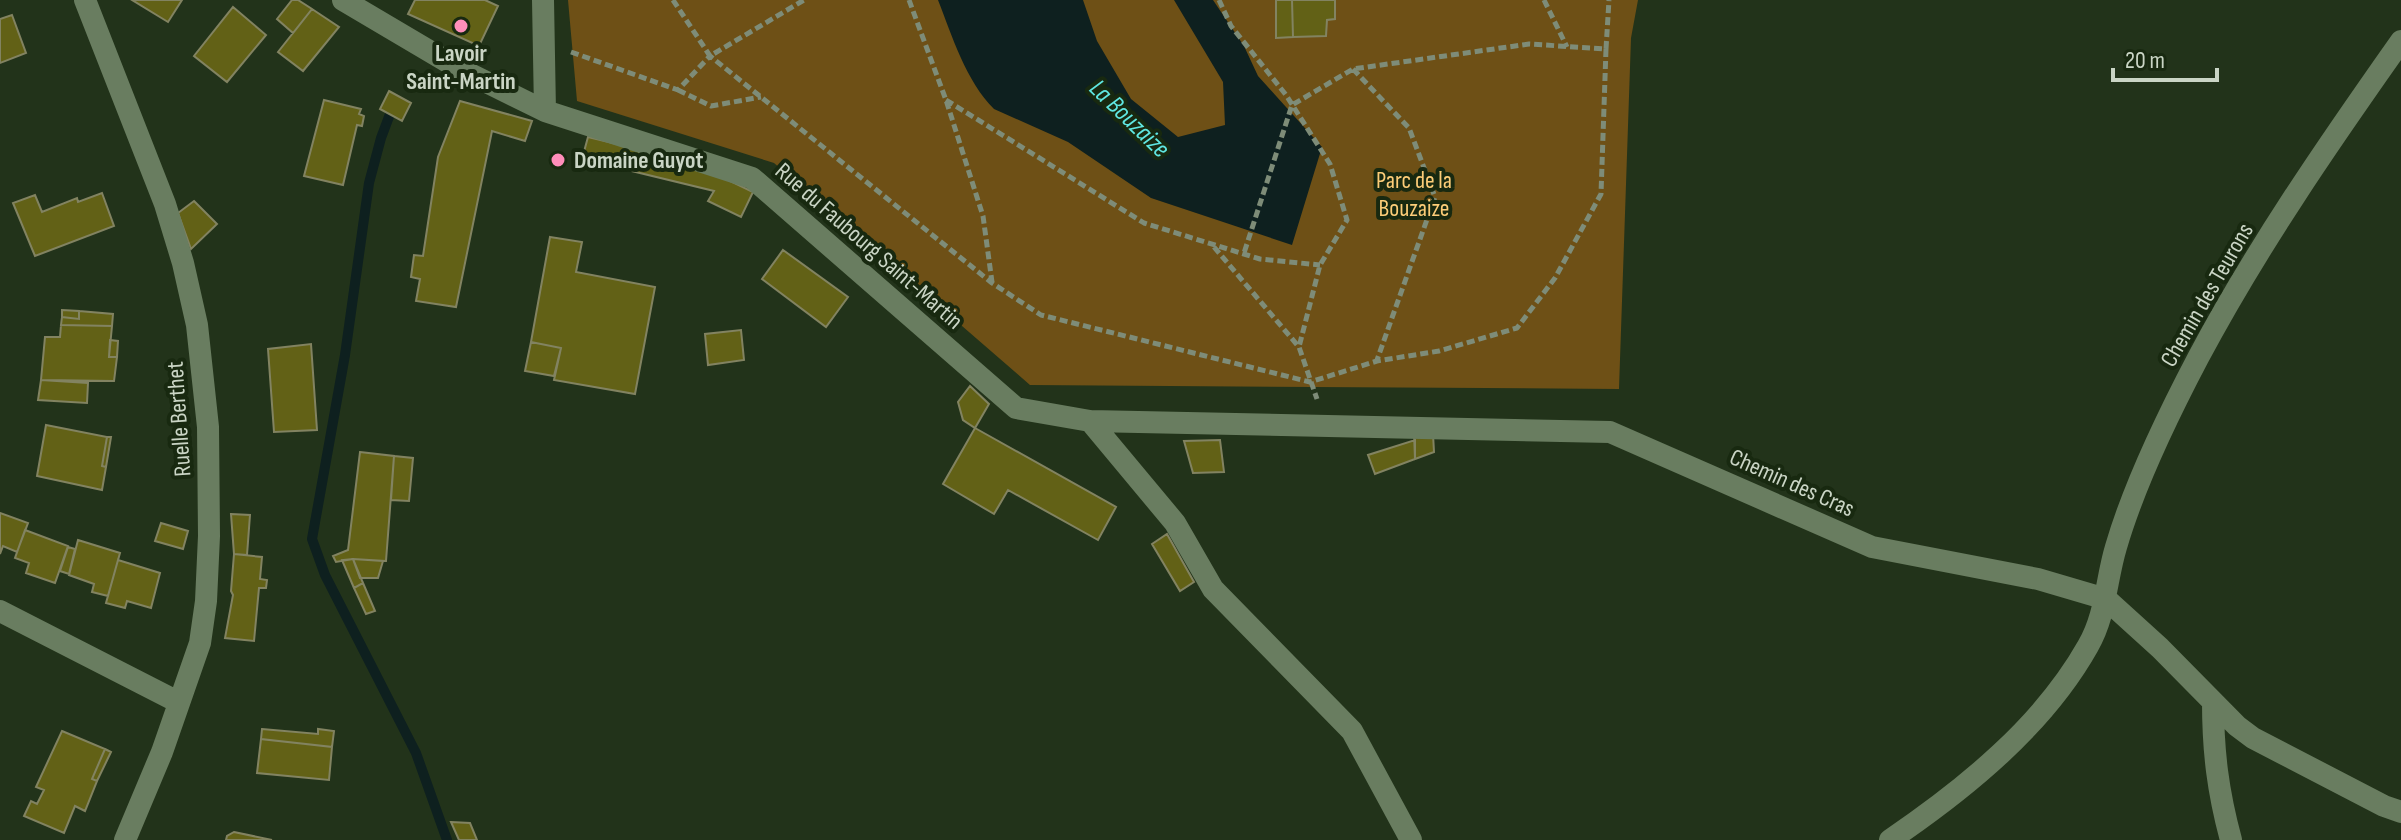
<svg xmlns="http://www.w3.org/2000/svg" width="2401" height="840" font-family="'Sofia Sans Condensed',sans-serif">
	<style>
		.green { fill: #6e5016 }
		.water { fill: #0e201f }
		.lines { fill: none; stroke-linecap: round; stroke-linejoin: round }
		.stream { stroke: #0e201f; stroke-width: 10 }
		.building { fill: #626116; stroke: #828361; stroke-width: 2 }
		.path { stroke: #7e8c78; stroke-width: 5; stroke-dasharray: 8 4; stroke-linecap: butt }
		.minor { stroke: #697d60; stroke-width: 22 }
		.poi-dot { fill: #ff8eba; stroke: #182910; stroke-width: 3 }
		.labels { text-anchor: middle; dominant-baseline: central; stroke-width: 8; stroke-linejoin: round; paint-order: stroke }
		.poi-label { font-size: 24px; font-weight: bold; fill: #cad5c5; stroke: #182910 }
		.park-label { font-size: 24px; fill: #fdcd78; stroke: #182910 }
		.street-label { font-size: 24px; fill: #cad5c5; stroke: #182910 }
		.water-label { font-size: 26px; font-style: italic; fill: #5fe6e1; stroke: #182910 }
	</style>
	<rect width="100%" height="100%" fill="#22331a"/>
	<path class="green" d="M568 0H1638L1631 38 1619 389 1030 385 774 163 577 101Z"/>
	<path class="water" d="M938 0H1083L1097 41 1131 99 1178 137 1225 125 1223 82 1174 0H1213L1244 46 1258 76 1322 147 1292 245 1151 198 1068 142 994 109C966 81 952 36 938 0Z"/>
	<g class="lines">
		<path class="stream" d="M390 114 381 138 369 183 345 355 312 539 325 575 416 753 447 840"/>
	</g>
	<path class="building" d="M132 0H182L168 22Z
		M292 0H298L312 9 293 33 277 19Z
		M415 0H485L498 6 479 46 408 14Z
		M1276 0H1292L1293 37 1276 38Z
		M1292 0H1335V19L1327 20 1326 36 1293 37Z
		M233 7 266 35 227 82 194 56Z
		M312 9 339 27 303 71 278 52Z
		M12 15 26 53 0 63V19Z
		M389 91 411 103 402 121 380 109Z
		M324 100 361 109 359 114 364 116 362 126 357 125 343 185 304 176Z
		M460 101 532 121 525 141 492 131 456 307 416 301 420 279 411 277 414 255 423 256 438 157Z
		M588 137 691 162 753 192 741 217 708 201 714 191 582 159Z
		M102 193 114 226 35 256 13 203 35 195 42 212 77 198 78 202Z
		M194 201 217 224 191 249 178 213Z
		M550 237 582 242 576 272 655 287 635 394 554 380 561 348 531 342Z
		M783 250 848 297 826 327 762 279Z
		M62 310 79 311V319L62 317Z
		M79 311 113 314 112 326 61 325 62 317 79 319Z
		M61 325 112 326 109 357H117L114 381 41 380 45 337H60Z
		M741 330 744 360 708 365 705 334Z
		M110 340 118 341 117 357H109Z
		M531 342 561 348 554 376 525 371Z
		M311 344 317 430 274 432 268 349Z
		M41 380 88 383 87 403 38 400Z
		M970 386 989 404 975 428 963 420 958 402Z
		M46 425 107 437 102 466 106 467 102 490 37 476Z
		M975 428 1116 507 1098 540 1008 490 994 514 943 484Z
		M1414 433 1433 434 1434 452 1415 459Z
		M107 437H111L106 467 102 466Z
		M1220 440 1224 472 1193 473 1184 441Z
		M1415 440V459L1375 474 1368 455Z
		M360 452 394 456 386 561 353 559 336 562 333 556 348 550Z
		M394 456 413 458 409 501 391 500Z
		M0 513 28 523 17 552 3 546 0 554Z
		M231 514 250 515 247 555 234 554Z
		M161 523 188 531 183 549 155 541Z
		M25 530 68 546 55 583 26 573 29 563 15 558Z
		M1167 534 1194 582 1180 591 1152 544Z
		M78 540 120 553 108 596 92 592 94 584 69 575Z
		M68 547 75 549 69 574 60 571Z
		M234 554 262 557 260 579 267 580 266 588H259L254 641 225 638 233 595 231 591Z
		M353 559 383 561 378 578H360Z
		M353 559 363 583 354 588 342 560Z
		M118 560 160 573 151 608 127 601 125 608 106 603Z
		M363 583 375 611 366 614 354 588Z
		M262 729 318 734V729L334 731 332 747 261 739Z
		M62 731 105 749 92 779 97 781 85 811 75 806 64 833 24 816 31 801 37 804 44 790 36 787Z
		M261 739 332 747 329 780 257 773Z
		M105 749 111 752 97 781 92 779Z
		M451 822 470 823 477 840H459Z
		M234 832 272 840H226L227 836Z"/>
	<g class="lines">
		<path class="path" d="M673 0 710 56 804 0
			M909 0 946 100 983 216 992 282
			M1219 0 1231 26 1286 95 1330 164 1347 220 1320 265 1299 347
			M1544 0 1567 47
			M1606 49 1609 0
			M571 52 678 90 710 56 992 283 1041 315 1310 382 1377 361 1439 351 1517 328 1555 278 1601 194 1606 49 1529 44 1353 69 1292 105 1244 253
			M1353 69 1409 128 1435 197 1377 360
			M678 90 711 106 761 97
			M946 100 1144 223 1260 259 1320 265
			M1214 247 1299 347 1317 399"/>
		<path class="minor" d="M85 0 165 204 183 263 197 325 208 427 209 536 206 601 200 643 162 752 125 840
			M343 0 458 68 545 111 752 178 1016 408 1090 421 1610 432 1872 547 2038 579 2106 599 2160 648 2237 726 2253 738 2384 806 2401 812
			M543 0 545 111
			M1090 421 1175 523 1213 589 1352 731 1411 840
			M0 611 178 702
			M2213 702C2213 752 2218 792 2231 840
			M1890 840C1965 789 2043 726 2088 646 2106 615 2106 580 2116 547 2134 485 2168 415 2198 358 2257 247 2329 143 2401 41"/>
	</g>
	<g class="poi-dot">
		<circle cx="461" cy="26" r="8"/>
		<circle cx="558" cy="160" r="8"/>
	</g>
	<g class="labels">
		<g class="poi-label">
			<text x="461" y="53">Lavoir<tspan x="461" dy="28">Saint-Martin</tspan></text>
			<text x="574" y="160" text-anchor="start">Domaine Guyot</text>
		</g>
		<g class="park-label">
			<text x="1414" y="180">Parc de la<tspan x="1414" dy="28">Bouzaize</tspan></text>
		</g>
		<g class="street-label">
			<text transform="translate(869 246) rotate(41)">Rue du Faubourg Saint-Martin</text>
			<text transform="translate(2207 295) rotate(-60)">Chemin des Teurons</text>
			<text transform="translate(179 419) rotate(-94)">Ruelle Berthet</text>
			<text transform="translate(1792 483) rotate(24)">Chemin des Cras</text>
		</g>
		<g class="water-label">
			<text transform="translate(1129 119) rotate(44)">La Bouzaize</text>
		</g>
	</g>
	<path d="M2113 68v12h104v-12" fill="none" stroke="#cad5c5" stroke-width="4"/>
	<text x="2125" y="68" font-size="24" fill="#cad5c5" stroke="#182910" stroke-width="6" paint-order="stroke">20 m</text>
</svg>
